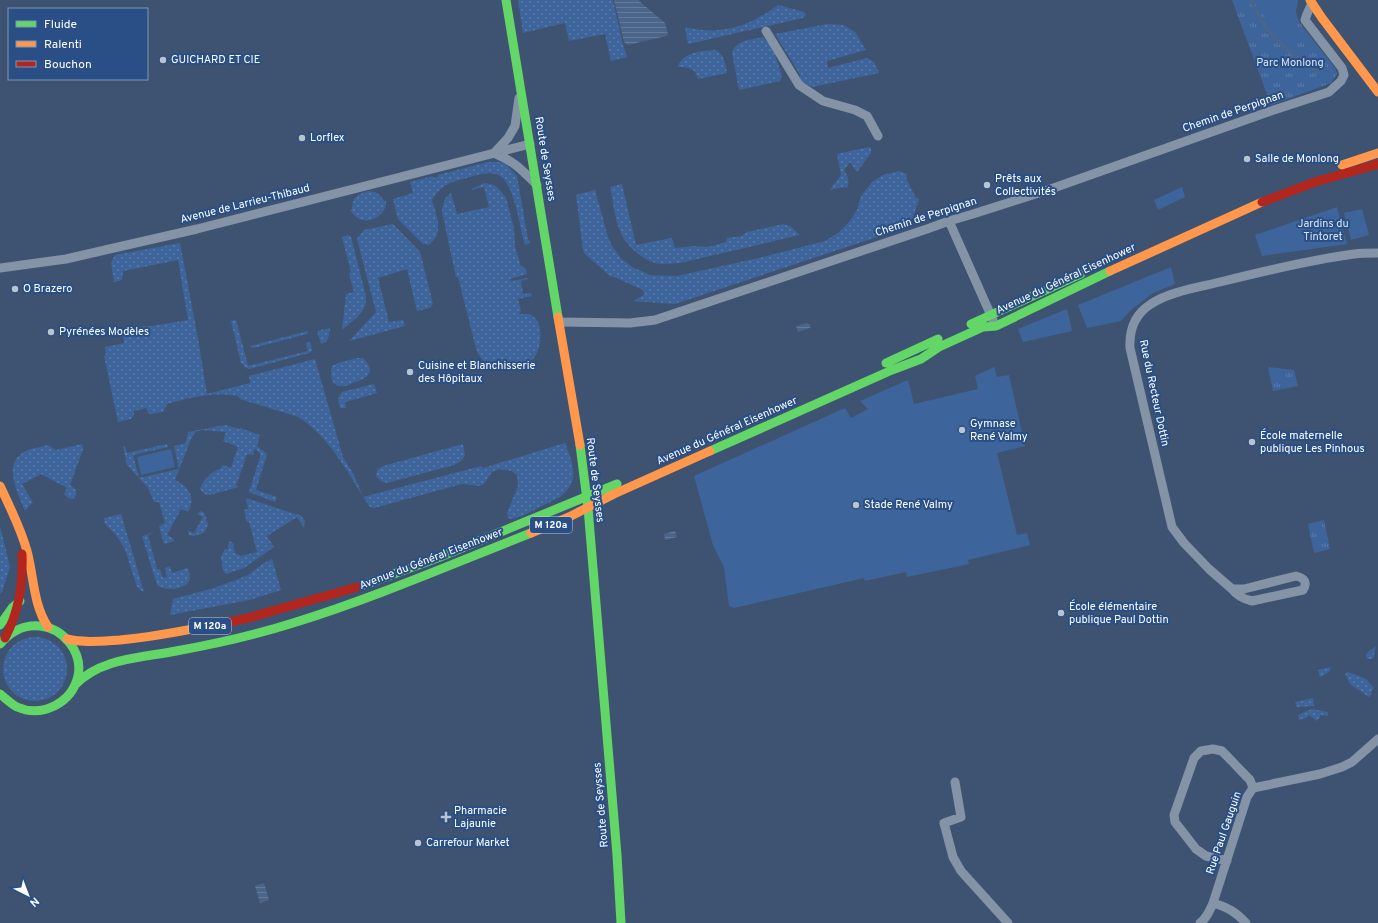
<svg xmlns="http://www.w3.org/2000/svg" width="1378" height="923" font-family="Overpass,sans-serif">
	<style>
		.grass { fill: url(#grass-dots) }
		.park { fill: url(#park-tufts) }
		.garden { fill: #3e659b }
		.water { fill: url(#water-rules) }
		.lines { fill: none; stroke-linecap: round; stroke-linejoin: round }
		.stream { stroke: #4a648a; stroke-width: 3 }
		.street { stroke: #8593a7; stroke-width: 9 }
		.fast { stroke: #63d668; stroke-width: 9 }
		.slow { stroke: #ff974d; stroke-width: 9 }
		.jam { stroke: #b3261e; stroke-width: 9 }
		.poi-dot { fill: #bbc3cd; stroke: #294f86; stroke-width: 1.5 }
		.labels { text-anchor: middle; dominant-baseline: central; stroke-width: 4; stroke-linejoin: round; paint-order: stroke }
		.shield { fill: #294f86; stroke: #bfcadb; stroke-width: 1 }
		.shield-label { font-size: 10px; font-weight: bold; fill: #fff }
		.poi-label { font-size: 11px; fill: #fff; stroke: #294f86; text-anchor: start }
		.park-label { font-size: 11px; fill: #d8e5f6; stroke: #294f86 }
		.street-label { font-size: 11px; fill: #fff; stroke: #294f86 }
	</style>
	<defs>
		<pattern id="grass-dots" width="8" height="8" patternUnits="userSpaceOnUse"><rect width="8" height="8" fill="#3e659b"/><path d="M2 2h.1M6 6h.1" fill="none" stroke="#5b7caa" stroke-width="1.8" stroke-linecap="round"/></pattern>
		<pattern id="park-tufts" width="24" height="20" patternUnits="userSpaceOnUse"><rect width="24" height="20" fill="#3e659b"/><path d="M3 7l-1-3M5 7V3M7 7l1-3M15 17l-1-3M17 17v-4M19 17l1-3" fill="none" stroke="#5b7caa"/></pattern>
		<pattern id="water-rules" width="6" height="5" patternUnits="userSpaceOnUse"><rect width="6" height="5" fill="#4a648a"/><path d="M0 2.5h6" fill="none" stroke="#657b9c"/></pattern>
	</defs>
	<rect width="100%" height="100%" fill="#3e5371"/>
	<path class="grass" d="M518 0H613L622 41 627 57 611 61 605 34 569 41 565 23 523 33Z
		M778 5 804 12 806 15 803 18 688 44 685 27C721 36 749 27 778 5Z
		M827 24 844 25 855 32 866 50 827 61 828 68 867 58 874 62 879 73 812 87 801 82 799 73 775 34Z
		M763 37 773 49 782 76 780 81 739 90 732 53C735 40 751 40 763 37Z
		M715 50C725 55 725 63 727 73L698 79C696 68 688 67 678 67 682 52 702 51 715 50Z
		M869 147 871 148V153L857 172 850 162 844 170C848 177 850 181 847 188L843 187 830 190 841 175 837 154Z
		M488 162H500L506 164 517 176 528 239 530 243 525 245C520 229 514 180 498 175 488 171 477 175 467 178 450 182 442 184 432 200 436 215 445 233 429 245L423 244 398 219 393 199 413 193 410 182 433 176V178L438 177V175Z
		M899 171 907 174 906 178 916 198 919 199 910 226 675 304 633 301 644 295 643 290 612 276 611 277 585 254 583 250 576 195 595 190 608 237 613 248 622 259 632 267 650 275 677 276 763 257 825 241 838 233 850 221 857 210 861 196 872 182 883 175Z
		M485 183 494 185 500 190 506 198 514 228 515 247 521 266 525 268 527 274 510 279 511 281 528 278V279L521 281 523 294 531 293 532 296 518 299 521 311 519 312 520 314C525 314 530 313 534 317 544 325 541 351 533 359 527 364 520 366 513 368L512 365C495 371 486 367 477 352L458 277H456L442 212C443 203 444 198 451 193L457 214 489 207 484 187 472 190 471 189Z
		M622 184 636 245 672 238 675 248 695 246 708 247 726 242 727 238 742 236 747 232 783 224 790 226 800 235 680 263C674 263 667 264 661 264 654 263 646 260 641 256 615 238 616 215 610 187Z
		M369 191C377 192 380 194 384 201H386C387 214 372 224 359 219 355 217 353 213 350 210L352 209C353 196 357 195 369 191Z
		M393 224 420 252 433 304 430 308 417 311 407 269 378 278 389 322 403 320 405 326 349 341 376 312 357 239 364 230Z
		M348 235 351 237 366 296C367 313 354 320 342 330L346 294 354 292 349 273 351 272 342 237Z
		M180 243 198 339 207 394 250 383 249 376 315 359 343 457 354 475 363 497 481 466 483 468 565 443C573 465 581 480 560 497L522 516 511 519 508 518 507 513 518 486 517 475 512 471 499 469 492 472 484 484 479 486 462 484 374 508 370 507 367 503C349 474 328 435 298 417L240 399 238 396C209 392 194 397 167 404L163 412 151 414 148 413 146 408 134 411V415L131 419 118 422 104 356 106 355 105 347 124 343 122 328 152 326 188 320 178 260 123 271 122 280 114 282 111 263 115 255Z
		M236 320 248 366 308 351 306 343 309 342 311 344 312 351 309 353 249 369 246 368 241 363 231 321Z
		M330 328C329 336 329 342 321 344L317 331Z
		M308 331 307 334 253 348 250 346Z
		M357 358H363C377 372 367 379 352 383 349 385 344 387 340 386 330 385 330 373 332 366L338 363Z
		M374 384 377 393 345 402 346 408H340L338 398 342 392Z
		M225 425 239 429 240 428 260 435 257 446 267 454 256 490 277 497 275 502 249 492 260 457V454L255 448 253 455 247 454 236 486 239 487 210 495 204 494 200 489C203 479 212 472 221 468L223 465 231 468 238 447 223 441 226 432 202 430 195 432 191 439 175 480C189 487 196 497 188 512L181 509 167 535 173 538 174 541 164 544 159 526 165 523 159 502H154L148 488 127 465 123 446H125L127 453 167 444 168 447 133 455 139 478 179 469 174 446 186 443 188 432Z
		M82 444 83 449 70 485 76 490V495L73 499 68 498 64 494 67 488 41 474 22 484 33 503 30 505 25 511C18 493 1 463 26 451 32 448 41 447 48 445L56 450Z
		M463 444 465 456 461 461 454 465 387 483 381 481 376 476 377 470 383 466Z
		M246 498 295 514 300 515 305 521 304 528 297 517 267 536 274 547 244 568 226 574 223 570 221 557 225 549H228V545L230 541 234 544 233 546 235 553 241 556 257 552 249 522H247L244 510 248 509Z
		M201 511 205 514 208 525 204 533 193 536 189 535 188 530 194 533 203 517 197 514Z
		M121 514 144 592 140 590 137 587 125 549 116 535 105 524 104 518Z
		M0 526 10 567 2 592 0 594Z
		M155 532 148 535 157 569H160L163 578 167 577 165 568 170 566 172 573 188 568C189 572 191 577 189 581 185 590 164 591 157 585L142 536Z
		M272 559 281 590 249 600 170 615 173 599 211 589 239 579 248 575 264 563Z
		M3 669a32 32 0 1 1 64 0a32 32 0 1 1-64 0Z
		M1376 646 1373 659H1368L1366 657 1367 653Z
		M1331 667 1329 672 1320 677 1318 670Z
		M1348 672 1366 679 1374 688 1371 692 1372 694 1369 697 1350 684 1345 674Z
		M1313 698 1314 706 1297 707 1295 702Z
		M1312 709 1328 712V716L1321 715 1317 721 1309 715 1306 718 1299 720 1298 715Z"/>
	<path class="park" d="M1232 0H1298L1296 12 1299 22 1335 68 1337 74 1331 83 1271 105Z
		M1268 367 1294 370 1298 386 1273 391Z
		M1324 520 1330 549 1314 553 1308 524Z"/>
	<path class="garden" d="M1257 0H1298L1295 9 1293 22 1301 32 1289 44 1270 28Z
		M1182 187 1185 197 1158 210 1154 200Z
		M1337 207 1347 244 1262 256 1255 235Z
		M1362 209 1369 235 1351 240 1344 213Z
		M1171 267 1175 284 1153 293 1131 310 1121 321 1087 328 1078 305Z
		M1067 309 1072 331 1023 342 1018 329Z
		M994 367 997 377 1009 375 1025 446 997 453 1017 535 1027 533 1030 545 968 560 969 564 907 577 906 572 865 581 864 578 734 608 729 606 724 567 713 545 694 476 845 408 851 418 868 409 860 401 908 380 914 404 978 389 975 376Z
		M171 449 175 467 141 475 137 457Z"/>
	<path class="water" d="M614 0H638L665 23 668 34 666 36 628 45 624 42Z
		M807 323 811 325 810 328 798 332 796 326Z
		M675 531 677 537 665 540 664 534Z
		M264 883 269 900 260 903 255 886Z"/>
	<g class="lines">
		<path class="stream" d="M1251 0C1256 10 1261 21 1268 30 1280 47 1301 59 1317 72"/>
		<path class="street" d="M766 31 799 85 823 101 855 110 867 116 878 136
			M519 98 515 126 508 138 494 153C515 162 521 169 537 185
			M949 221 993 320
			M0 268 66 259 197 229 530 144
			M559 322 630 323 655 320 927 229 949 221 973 214 1045 191 1268 112 1329 92 1341 81 1344 75 1342 68 1305 20 1307 14 1312 3
			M1232 589C1237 596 1243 599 1252 601L1303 590C1308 582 1304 578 1296 576L1244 589H1232L1209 569 1184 543 1172 527 1130 348C1129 329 1135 314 1151 304 1168 292 1200 287 1220 282 1264 271 1309 260 1354 254 1362 253 1370 253 1378 253
			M955 782 961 817 944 823 953 857 961 871 1008 923
			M1227 861 1206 856 1196 849 1175 822 1174 815 1194 758 1201 751 1213 749 1222 751 1250 780 1253 788
			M1213 903C1227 907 1236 912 1246 923
			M1200 923C1207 918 1210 910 1213 903L1247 797 1253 788 1320 774 1342 767 1352 762 1378 739"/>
		<path class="fast" d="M506 0 558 317
			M971 324 1081 274
			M886 363 938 339
			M580 445 588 508 617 855 621 923
			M710 451 892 370 921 359 939 347 983 327 996 326 1110 271
			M361 586 440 557 617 484
			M0 625 12 608 20 601
			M0 644C10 632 24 624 40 626 63 628 83 652 78 676 72 703 42 718 17 707 11 704 5 698 0 694
			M75 685C101 658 141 658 176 651 215 644 255 635 293 623 374 598 452 564 531 533"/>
		<path class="slow" d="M1310 0 1322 18 1378 92
			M1342 165 1378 153
			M1110 271 1262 202
			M558 317 580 445
			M0 486C10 507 21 529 27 551 34 577 33 604 48 627
			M531 533 569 517 614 494 710 451
			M67 639C84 643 102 641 120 640 155 637 189 630 224 623"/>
		<path class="jam" d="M1262 202 1315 182 1378 164
			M224 623 248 618 361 586
			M5 638C19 611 23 585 22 554"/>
	</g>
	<g class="poi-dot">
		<circle cx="163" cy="60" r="4"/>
		<circle cx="302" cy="138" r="4"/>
		<circle cx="1247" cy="159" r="4"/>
		<circle cx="987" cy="185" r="4"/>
		<circle cx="15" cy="289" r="4"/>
		<circle cx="51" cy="332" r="4"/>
		<circle cx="410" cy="372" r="4"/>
		<circle cx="962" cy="430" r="4"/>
		<circle cx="1252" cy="442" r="4"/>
		<circle cx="856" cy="505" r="4"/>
		<circle cx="1061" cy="613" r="4"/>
		<path d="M444 811h4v4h4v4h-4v4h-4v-4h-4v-4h4z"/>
		<circle cx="418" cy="843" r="4"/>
	</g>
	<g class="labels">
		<g class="shield">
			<rect x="530" y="517" width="42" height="16" rx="3"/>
			<rect x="189" y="618" width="42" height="16" rx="3"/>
		</g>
		<g class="shield-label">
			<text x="551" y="525">M 120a</text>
			<text x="210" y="626">M 120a</text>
		</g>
		<g class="poi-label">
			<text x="171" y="60">GUICHARD ET CIE</text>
			<text x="310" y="138">Lorflex</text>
			<text x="1255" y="159">Salle de Monlong</text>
			<text x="995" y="179">Prêts aux<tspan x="995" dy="13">Collectivités</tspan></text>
			<text x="23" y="289">O Brazero</text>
			<text x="59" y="332">Pyrénées Modèles</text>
			<text x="418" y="366">Cuisine et Blanchisserie<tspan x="418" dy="13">des Hôpitaux</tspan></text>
			<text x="970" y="424">Gymnase<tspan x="970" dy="13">René Valmy</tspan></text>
			<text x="1260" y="436">École maternelle<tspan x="1260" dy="13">publique Les Pinhous</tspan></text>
			<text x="864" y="505">Stade René Valmy</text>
			<text x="1069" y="607">École élémentaire<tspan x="1069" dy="13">publique Paul Dottin</tspan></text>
			<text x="454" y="811">Pharmacie<tspan x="454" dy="13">Lajaunie</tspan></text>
			<text x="426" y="843">Carrefour Market</text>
		</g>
		<g class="park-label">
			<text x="1290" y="63">Parc Monlong</text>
			<text x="1323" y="224">Jardins du<tspan x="1323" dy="13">Tintoret</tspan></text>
		</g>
		<g class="street-label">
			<text transform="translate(1233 112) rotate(-19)">Chemin de Perpignan</text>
			<text transform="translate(545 159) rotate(81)">Route de Seysses</text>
			<text transform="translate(245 204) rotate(-14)">Avenue de Larrieu-Thibaud</text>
			<text transform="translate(926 217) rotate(-18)">Chemin de Perpignan</text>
			<text transform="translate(1066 279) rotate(-25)">Avenue du Général Eisenhower</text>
			<text transform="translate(1154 393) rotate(78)">Rue du Recteur Dottin</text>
			<text transform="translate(727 431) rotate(-24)">Avenue du Général Eisenhower</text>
			<text transform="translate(595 480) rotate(83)">Route de Seysses</text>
			<text transform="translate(431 559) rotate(-21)">Avenue du Général Eisenhower</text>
			<text transform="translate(601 805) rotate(-95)">Route de Seysses</text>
			<text transform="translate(1224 833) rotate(-71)">Rue Paul Gauguin</text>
		</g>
	</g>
	<rect x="8" y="8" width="140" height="72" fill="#294f86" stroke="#7f95b6"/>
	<rect x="16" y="21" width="20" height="6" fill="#63d668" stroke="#7f95b6"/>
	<text x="44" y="28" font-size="12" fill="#ffffff">Fluide</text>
	<rect x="16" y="41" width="20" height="6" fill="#ff974d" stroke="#7f95b6"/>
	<text x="44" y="48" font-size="12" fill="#ffffff">Ralenti</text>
	<rect x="16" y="61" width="20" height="6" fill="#b3261e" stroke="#7f95b6"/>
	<text x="44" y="68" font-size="12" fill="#ffffff">Bouchon</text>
	<g transform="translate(28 895) rotate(138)" stroke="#294f86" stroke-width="3" paint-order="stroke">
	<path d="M0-3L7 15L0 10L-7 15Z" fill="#ffffff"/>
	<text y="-6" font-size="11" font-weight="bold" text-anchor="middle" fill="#ffffff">N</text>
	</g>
</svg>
